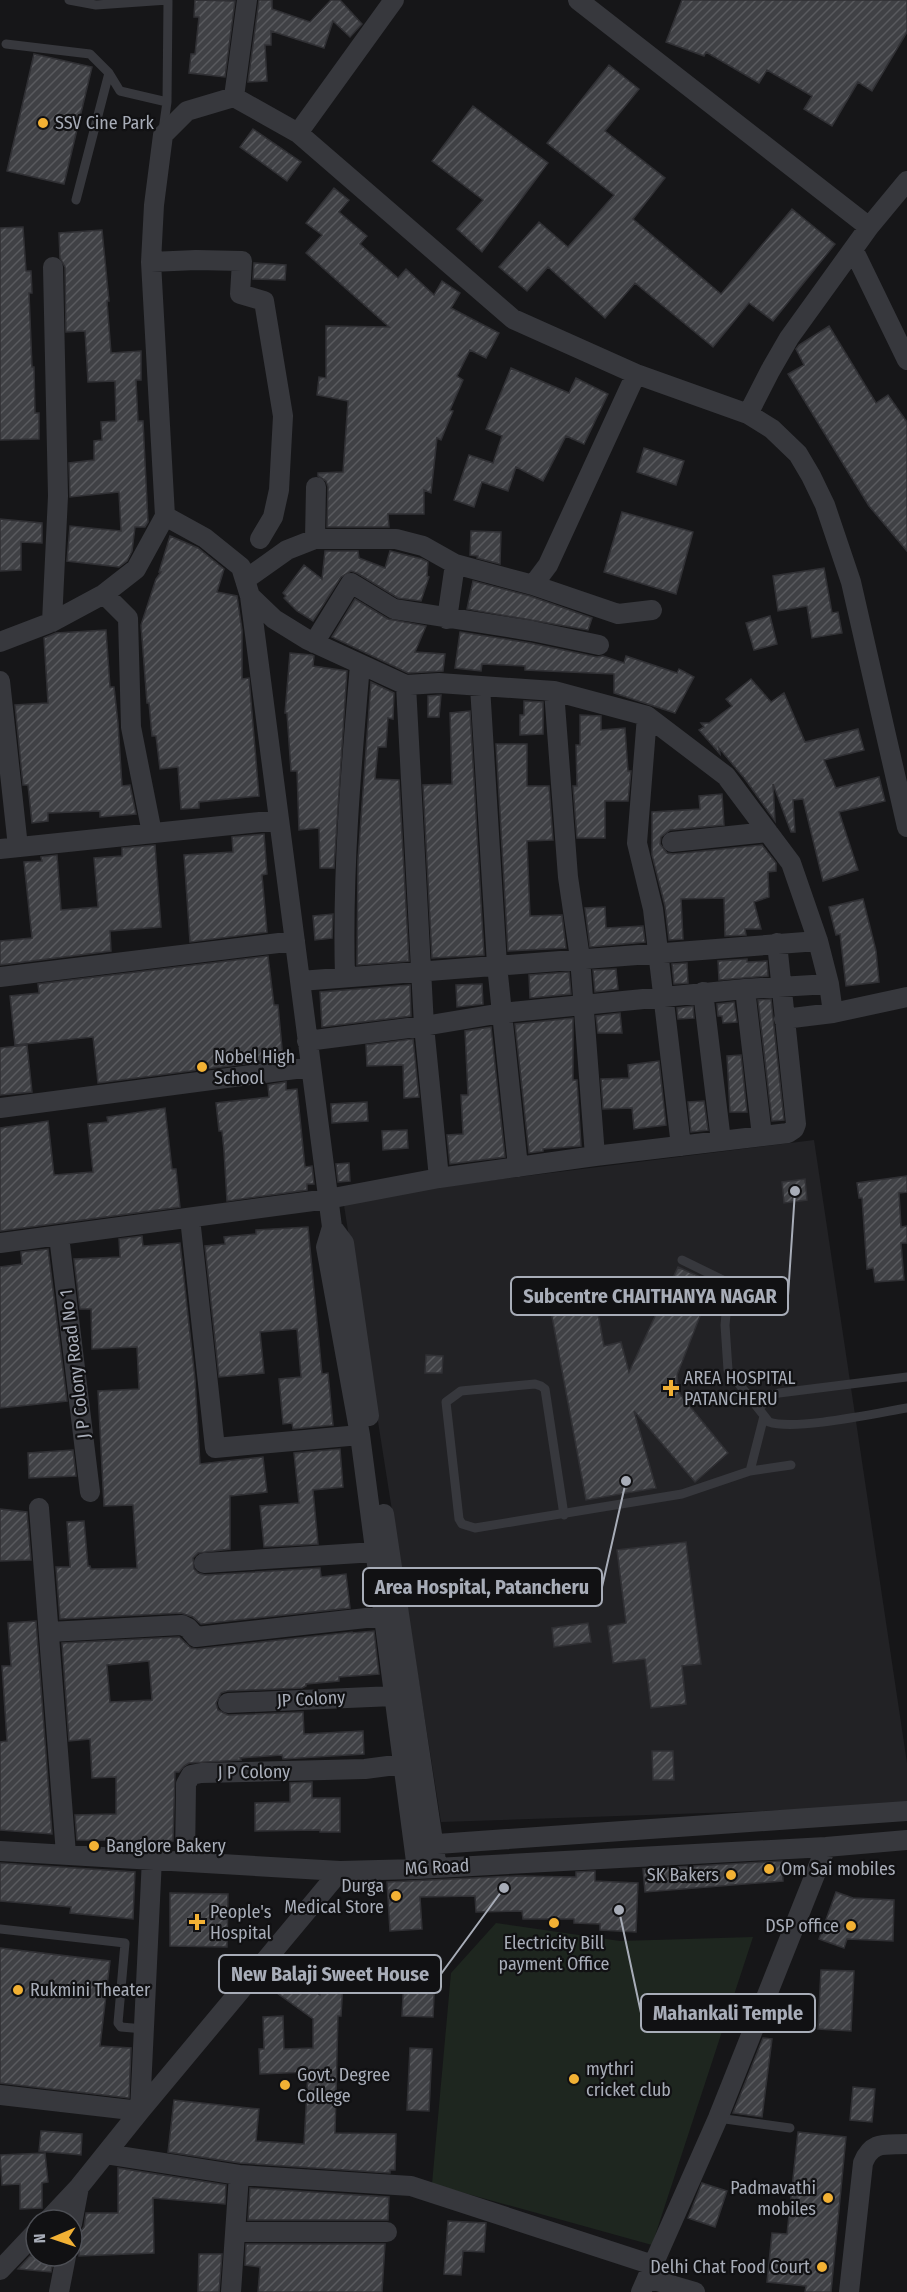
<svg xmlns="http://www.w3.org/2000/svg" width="907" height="2292" font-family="'Fira Sans Condensed',sans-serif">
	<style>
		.built { fill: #222225 }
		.pitch { fill: #1e261f }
		.building { fill: url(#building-hatch); stroke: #303034; stroke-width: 1.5; fill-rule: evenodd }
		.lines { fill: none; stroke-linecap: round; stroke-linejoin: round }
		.service { stroke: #37383d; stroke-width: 9 }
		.minor { stroke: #37383d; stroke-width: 20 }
		.poi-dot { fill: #f2b134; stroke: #111113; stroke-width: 2 }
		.labels { text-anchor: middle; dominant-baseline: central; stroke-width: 4.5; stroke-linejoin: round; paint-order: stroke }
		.poi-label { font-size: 18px; fill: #a8adb8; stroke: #111113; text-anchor: start }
		.street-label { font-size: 18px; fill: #a8adb8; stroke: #111113 }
		.leader { fill: none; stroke: #a8adb8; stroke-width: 2 }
		.callout-dot { fill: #a8adb8; stroke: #111113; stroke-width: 2 }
		.callout { fill: #111113; stroke: #a8adb8; stroke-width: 2 }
		.callout-label { font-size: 20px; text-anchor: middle; font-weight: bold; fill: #a8adb8 }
	</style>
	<defs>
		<pattern id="building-hatch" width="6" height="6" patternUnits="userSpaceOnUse" patternTransform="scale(1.5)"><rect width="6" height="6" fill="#404145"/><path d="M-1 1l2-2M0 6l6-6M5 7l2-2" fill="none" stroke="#595a5e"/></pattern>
	</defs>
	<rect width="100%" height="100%" fill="#161618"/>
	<path class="built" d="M814 1140 907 1763V1806L441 1822 343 1199Z"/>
	<path class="pitch" d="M496 1923 620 1941 753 1937 652 2245 432 2184 451 1973Z"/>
	<path class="building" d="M195 0 235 1 225 77 189 73 191 54H195L199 17H194Z
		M259 0H272V9L310 22 331 0H340L362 24 350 37 333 21 324 48 271 31V45H265L267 81 248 82Z
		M682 0H907V32L872 91 858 82 832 126 804 109 812 96 767 70 759 83 706 52 704 56 666 42Z
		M34 54 92 67 64 184 7 171Z
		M609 65 639 89 605 131 665 178 633 219 721 294 792 209 835 244 773 321 749 303 713 347 635 283 605 318 548 267 527 291 499 267 539 222 568 247 614 195 547 143Z
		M473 106 548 163 482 252 457 229 483 200 432 161Z
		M253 129 301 162 287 181 240 147Z
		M334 188 349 200 339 212 367 236 360 244 398 278 406 269 434 295 442 281 460 293 451 308 499 333 486 358 470 350 457 376 463 380 450 410 453 411 441 440 437 438 431 493 424 490V514H388L389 527H327L328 487 326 481 318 476V473L343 472 348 401 317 395 319 377 326 378V326L389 327 306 253 322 235 306 223Z
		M23 227 26 271H31L32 293H29L32 367H34L35 413H39V439L0 440V228Z
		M102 230 109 301H107L111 353 141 351V380H136L138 421H143L148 522 145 527H135L132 551 127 561 119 567 67 561 70 526 121 531 119 492 70 497 69 463 94 460V441L102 440 101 422 116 421 115 381 88 382 85 331 66 332 65 267 60 258 59 233Z
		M254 263 286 265 285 280 253 279Z
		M829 326 876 403 888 395 907 422V551L869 506 788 374 804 365 796 349 799 345Z
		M511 368 569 393 576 378 608 394 584 444 566 436 543 481 516 467 508 491 482 482 474 507 454 500 469 455 493 463 502 436 486 429Z
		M644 448 684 461 676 485 637 472Z
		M622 512 693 532 676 594 604 572Z
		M0 519 42 523V543L21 542V570L0 571Z
		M471 531 501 532 500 564 477 558 478 556 470 555Z
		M170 536 198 548 224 569 217 592 237 596 242 630V679L249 678 259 796 199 802V808L181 809 178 767 160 769 156 736H152L149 703H147L141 625 156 579 161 572H159Z
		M325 551H358L359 558 385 568 390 551 422 559 428 562 427 576 429 577 421 601 398 598 357 573 351 571 341 577 313 621 297 611 284 598 286 596 283 593 304 565 322 579Z
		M824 568 832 613 838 612 842 633 812 638 807 606 778 611 773 576Z
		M473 581 530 596 592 618 588 630 467 609Z
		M355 599 388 619 426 626 415 652 445 654 443 671 408 673 332 637Z
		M770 616 777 644 754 650 746 623Z
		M106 630 110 687H114L118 723 122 786 130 785 136 814 100 817V811L48 813V821L32 823 28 785H23L15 705 48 703 44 638 56 633Z
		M460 632 530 643 597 657 603 656 624 663 626 656 677 673 679 669 694 677 675 713 614 693V674L525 670V666L482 664 481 671 455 668Z
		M290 653 312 655 314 656 313 666 347 671 334 868H320L319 828 299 830 297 771H291L287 713H285Z
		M751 679 771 702 784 693 805 742 858 729 864 750 824 760 836 788 879 777 885 801 839 812 858 870 823 881 803 799 793 800 795 832H791L773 784 775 821 745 779 719 748 720 754 699 730 704 727 701 723H709L732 706 726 699Z
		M371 682 394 693 393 719 388 718 386 747H378L375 779 399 780 409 961 357 965 358 860Z
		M441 695 439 717H428V696Z
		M524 701 543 702V734L520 735V715H524Z
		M470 711 484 955 432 958 423 785 452 784 450 713Z
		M580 715 601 716V730L625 728 628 771H631L628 801H605V838H577L573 786H577L576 745H580Z
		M496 744H527V786H549L553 840 527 841 530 916 562 915 566 948 508 951Z
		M722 794 724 825 670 830 661 837 660 844 667 853 673 854 762 845 776 863V871L768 872 769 897 754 902 761 929H745L746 935 725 936 724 898 681 899 683 939 669 940 665 906 652 855V812L700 809 699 796Z
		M264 834 267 874 262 875 267 932 190 942 184 855 233 852 232 837Z
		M155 845 161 927 110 931 111 951 0 965V941L32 938 24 862 42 861 41 857 57 855 61 910 98 907 94 858 122 856V848Z
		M863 899 876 951 879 982 846 986 840 934 836 935 829 907Z
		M605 907 606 928 643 926 645 942 590 947 585 908Z
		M333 914 332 938 315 940 313 916Z
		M268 956 274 1005H278L283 1059 98 1083 93 1037 15 1045 10 996 39 993 38 984Z
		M747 959V962L767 961 768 976 719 980 718 961Z
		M687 963 688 983 674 984 672 964Z
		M616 969 618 989 595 992 593 970Z
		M569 972 571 994 530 998 529 975Z
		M482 984 483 1004 457 1007 456 985Z
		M410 985 411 1016 322 1027 320 992Z
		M771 999 784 1120 772 1121 758 1000Z
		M734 1002 737 1022 723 1023 722 1016H718L717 1004Z
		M693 1006 694 1018 678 1019 677 1008Z
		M620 1013 622 1033H598L596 1016Z
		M573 1018V1080H577L581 1146 543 1149V1151L529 1153 515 1024Z
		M491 1027 505 1157 450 1164 447 1135 463 1134 461 1095H468L465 1031Z
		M413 1039 419 1097 404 1098 403 1065 367 1066 366 1045Z
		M27 1045 32 1092 0 1095V1048Z
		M741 1055 747 1112H730L727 1056Z
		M659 1061 666 1125 634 1129 632 1108 603 1109 601 1079 629 1078 628 1065Z
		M286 1082V1090L297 1089 305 1167 312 1166 314 1184H307V1190L227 1201 224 1151 222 1131H219L216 1103 269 1097 268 1085Z
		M704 1101 708 1130 691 1132 688 1102Z
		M367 1102 368 1121 332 1123 331 1104Z
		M165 1108 172 1169H176L180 1207 0 1231V1128L48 1121 54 1175 93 1172 88 1124 108 1122 107 1117Z
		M407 1130 408 1148 383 1150 382 1131Z
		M349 1163 350 1181 338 1182 336 1164Z
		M907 1176V1192L899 1193 901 1227 907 1226V1243H901L904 1280 875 1282 873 1268 867 1269 862 1198H859L857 1183Z
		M805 1179 807 1200 784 1203 782 1182Z
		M308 1227 322 1374 328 1373 333 1425 293 1429 292 1423 283 1424 279 1379 301 1377 297 1329 260 1332 264 1373 219 1377 205 1246 225 1244 224 1237 256 1234V1230Z
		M142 1236 143 1246 180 1243 195 1379 200 1464 263 1457 267 1492 230 1496V1549L198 1553 193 1558 194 1569 198 1573 205 1575 320 1568 321 1577 346 1574 350 1608 201 1624 193 1617 181 1613 60 1619 56 1567H70L67 1522 84 1521 88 1566H90L91 1569 137 1568 133 1505 104 1506 98 1391 139 1389 137 1347 92 1349 91 1309H80L74 1259 120 1257 119 1239Z
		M48 1249 67 1401 0 1408V1267L22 1264 21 1252Z
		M678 1267 713 1283 677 1375 679 1393 728 1453 695 1482 634 1411 656 1488 586 1500 550 1306 595 1297 604 1346 621 1342 629 1372Z
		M426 1355 443 1356 442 1373H425Z
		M340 1449 343 1487 313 1490 318 1544 264 1547 260 1506 299 1503 294 1453Z
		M73 1450 76 1476 29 1478 28 1453Z
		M0 1509 27 1512 31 1560 0 1561Z
		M686 1542 701 1664 682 1666 686 1704 651 1708 645 1659 613 1663 608 1626 626 1623 617 1550Z
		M36 1621 52 1834 0 1830V1742L7 1741 2 1666H11L8 1623Z
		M588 1623 591 1642 554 1647 552 1628Z
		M374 1631 379 1674 339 1677V1681L306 1684V1686L302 1688 227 1691 221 1693 216 1703 218 1710 228 1715 303 1712 304 1734 363 1731 364 1754 283 1759 282 1755 240 1758 241 1760 189 1763 184 1766 179 1772H175L173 1841 77 1840 75 1815 116 1814V1777L92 1778 90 1739 69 1741 62 1643 179 1637 191 1648 197 1649 352 1632V1633ZM149 1661 152 1700 110 1702 107 1665Z
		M652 1751H673L674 1780H653Z
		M312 1782V1798H340V1832H320V1830L255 1831V1803L290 1802V1783Z
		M782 1861 783 1881 645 1892 643 1869Z
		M0 1863 135 1872 133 1919 70 1913 71 1907 0 1901Z
		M595 1871V1881L638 1883 636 1932 600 1930V1924L574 1923V1919H523L522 1911 476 1912 475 1896 420 1897 422 1929 390 1931 387 1882 518 1876 576 1877V1872Z
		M836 1892 853 1898 894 1900 893 1941 847 1939 844 1948 819 1939Z
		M170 1893 228 1894 227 1947 170 1946Z
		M0 1948 110 1961 100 2046 131 2048 129 2098 0 2083Z
		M350 1956 400 1957V1984L343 1983 341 2016H338L335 2133 396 2134 395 2170H390V2173L240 2163 168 2152 174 2100 259 2109 256 2141 304 2144 308 2072 260 2074 259 2049H264L263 2017 283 2016 284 2049 313 2048V2019L266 1985 280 1966 320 1995 322 1958 350 1960Z
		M821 1970 854 1971 851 2031 818 2029Z
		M404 1975 435 1976 433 2017 402 2016Z
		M763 2038 772 2039 762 2117 733 2113Z
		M410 2048 432 2049 429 2111 407 2110Z
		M853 2087 875 2089 872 2122 850 2120Z
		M41 2131 82 2134 81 2155 39 2151Z
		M798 2132 846 2137 831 2292H805L806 2286 767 2282 772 2233 787 2234Z
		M45 2153 48 2182 42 2183V2208L20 2209V2184L2 2185 0 2155Z
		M118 2168 226 2185 225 2204 153 2198 154 2253 79 2256V2233L84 2227 86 2213H118Z
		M702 2183 727 2191 715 2227 688 2218Z
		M250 2188 389 2197 388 2220H248Z
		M448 2221 486 2223 484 2252 463 2251 461 2275 444 2274Z
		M246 2244H385L382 2292H258L260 2267 245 2265Z
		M199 2254H222L219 2292H198Z
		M30 2256H54L51 2272 18 2269Z"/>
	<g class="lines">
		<path class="service" d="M69 0 96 5 168 0
			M6 44 90 54 109 73 120 91 167 102
			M163 130 167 102 168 1
			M76 200 109 73
			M682 1260 729 1283 725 1325 728 1370 769 1422C795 1431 877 1413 907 1408
			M759 1408 773 1395 779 1393 907 1377
			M750 1471 791 1465
			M564 1515 545 1389 541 1386 535 1384 461 1391 446 1402 459 1519 462 1524 475 1528 682 1494 750 1471 764 1416
			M0 1929 125 1943 118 2023 121 2027 144 2029
			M718 2118 790 2128"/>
		<path class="minor" d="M578 0 869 227
			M234 97 247 0
			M298 133 394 0
			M854 251 907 360
			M151 262 196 260 242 261 240 294 264 301 283 416 279 490 273 517 260 539
			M748 414 770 371 789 338 869 227 907 181
			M165 516 205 538 241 567 250 596 332 1227 326 1247 360 1435 417 1869
			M315 539 316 487
			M245 580 287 550 315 539H396L423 546 455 564 533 585 618 614 652 610
			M533 585 548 565 636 374
			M104 594 128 618 131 727 152 833
			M250 596 274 619 308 640 406 685 439 683 554 691 647 716 726 776 791 863 818 941 829 984
			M447 619 455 564
			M52 622 58 496 53 267
			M0 642 52 622 104 594 136 569 165 516 151 262 154 205 163 135 187 111 234 97 298 133 513 319 636 374 748 414 772 429 798 454 811 476 825 505 851 582 907 827
			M314 643 351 583 394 609 532 631 599 645
			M0 681 18 847
			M406 685 424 1026 439 1178
			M480 686 497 965 518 1167
			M554 691 568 877 580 958 595 1156
			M647 716 637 843 653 909 681 1146
			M672 842 768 832
			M0 849 279 820
			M0 977 295 941
			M345 977C342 873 351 769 360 665
			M300 981 818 941
			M745 989 829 984 833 1013 907 997
			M703 992 721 1141
			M784 1019 833 1013
			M307 1041 424 1026 502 1013 745 989 762 1136
			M0 1108 311 1067
			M190 1218 215 1448 360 1435
			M332 1227 344 1243 369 1416
			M59 1236 90 1492
			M0 1243 328 1199 439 1178 595 1156 788 1133 794 1129 796 1124 777 943
			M39 1508 66 1854
			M384 1514 437 1868
			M204 1563 375 1552
			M49 1632 182 1625 188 1628 196 1637 384 1616
			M228 1703 394 1696
			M423 1845 907 1811
			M0 1851 340 1871 417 1869 826 1847 907 1840
			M185 1861 186 1784 191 1775 201 1773 365 1769 403 1764
			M0 2095 140 2111 152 1858
			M106 2154 239 2175 411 2186 653 2265
			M48 2220 79 2187 140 2111 340 1871
			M72 2224 79 2187
			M235 2232H387
			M0 2270 36 2232
			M647 2278 695 2292
			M59 2292 66 2256
			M231 2292 239 2175
			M641 2292 718 2118 826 1847
			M849 2292 863 2163C872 2140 886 2145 907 2144"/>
	</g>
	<g class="poi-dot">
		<circle cx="43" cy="123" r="6"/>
		<circle cx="202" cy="1067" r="6"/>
		<path d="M668 1379h6v6h6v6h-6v6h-6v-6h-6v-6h6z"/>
		<circle cx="94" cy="1846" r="6"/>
		<circle cx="769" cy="1869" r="6"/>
		<circle cx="731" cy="1875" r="6"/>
		<circle cx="396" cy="1896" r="6"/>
		<path d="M194 1913h6v6h6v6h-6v6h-6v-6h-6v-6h6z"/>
		<circle cx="554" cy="1923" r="6"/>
		<circle cx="851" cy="1926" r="6"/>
		<circle cx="18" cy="1990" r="6"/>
		<circle cx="574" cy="2079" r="6"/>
		<circle cx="285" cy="2085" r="6"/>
		<circle cx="828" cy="2198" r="6"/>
		<circle cx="822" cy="2267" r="6"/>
	</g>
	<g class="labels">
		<g class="poi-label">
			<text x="55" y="123">SSV Cine Park</text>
			<text x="214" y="1057">Nobel High<tspan x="214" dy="21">School</tspan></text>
			<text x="684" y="1378">AREA HOSPITAL<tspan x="684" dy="21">PATANCHERU</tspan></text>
			<text x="106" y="1846">Banglore Bakery</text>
			<text x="781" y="1869">Om Sai mobiles</text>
			<text x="719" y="1875" text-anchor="end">SK Bakers</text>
			<text x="384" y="1886" text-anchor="end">Durga<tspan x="384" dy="21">Medical Store</tspan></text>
			<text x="210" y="1912">People's<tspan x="210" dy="21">Hospital</tspan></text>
			<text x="839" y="1926" text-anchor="end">DSP office</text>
			<text x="554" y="1943" text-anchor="middle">Electricity Bill<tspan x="554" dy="21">payment Office</tspan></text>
			<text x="30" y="1990">Rukmini Theater</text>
			<text x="586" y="2069">mythri<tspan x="586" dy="21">cricket club</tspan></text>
			<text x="297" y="2075">Govt. Degree<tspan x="297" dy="21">College</tspan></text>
			<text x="816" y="2188" text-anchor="end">Padmavathi<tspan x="816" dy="21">mobiles</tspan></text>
			<text x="810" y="2267" text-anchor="end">Delhi Chat Food Court</text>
		</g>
		<g class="street-label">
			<text transform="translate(75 1364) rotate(-97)">J P Colony Road No 1</text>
			<text transform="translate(311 1699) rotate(-3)">JP Colony</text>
			<text transform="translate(254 1772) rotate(-1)">J P Colony</text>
			<text transform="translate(437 1867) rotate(-3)">MG Road</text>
		</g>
	</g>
	<path class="leader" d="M795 1191L788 1296M626 1481L602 1587M504 1888L441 1974M619 1910L641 2013"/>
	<g class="callout-dot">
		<circle cx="795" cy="1191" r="6"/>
		<circle cx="626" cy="1481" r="6"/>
		<circle cx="504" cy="1888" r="6"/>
		<circle cx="619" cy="1910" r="6"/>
	</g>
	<g class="callout">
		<rect x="511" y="1277" width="277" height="38" rx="6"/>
		<rect x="363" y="1568" width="239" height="38" rx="6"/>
		<rect x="219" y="1955" width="222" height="38" rx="6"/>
		<rect x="641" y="1994" width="174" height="38" rx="6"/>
	</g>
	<g class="callout-label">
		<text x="650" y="1303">Subcentre CHAITHANYA NAGAR</text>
		<text x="482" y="1594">Area Hospital, Patancheru</text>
		<text x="330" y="1981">New Balaji Sweet House</text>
		<text x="728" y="2020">Mahankali Temple</text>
	</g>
	<g transform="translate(54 2238) rotate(268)"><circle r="28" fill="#111113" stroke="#4d4f55" stroke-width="1.5"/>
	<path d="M0-4.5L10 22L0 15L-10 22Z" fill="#f2b134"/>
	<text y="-9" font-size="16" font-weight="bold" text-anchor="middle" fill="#a8adb8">N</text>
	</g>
</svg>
